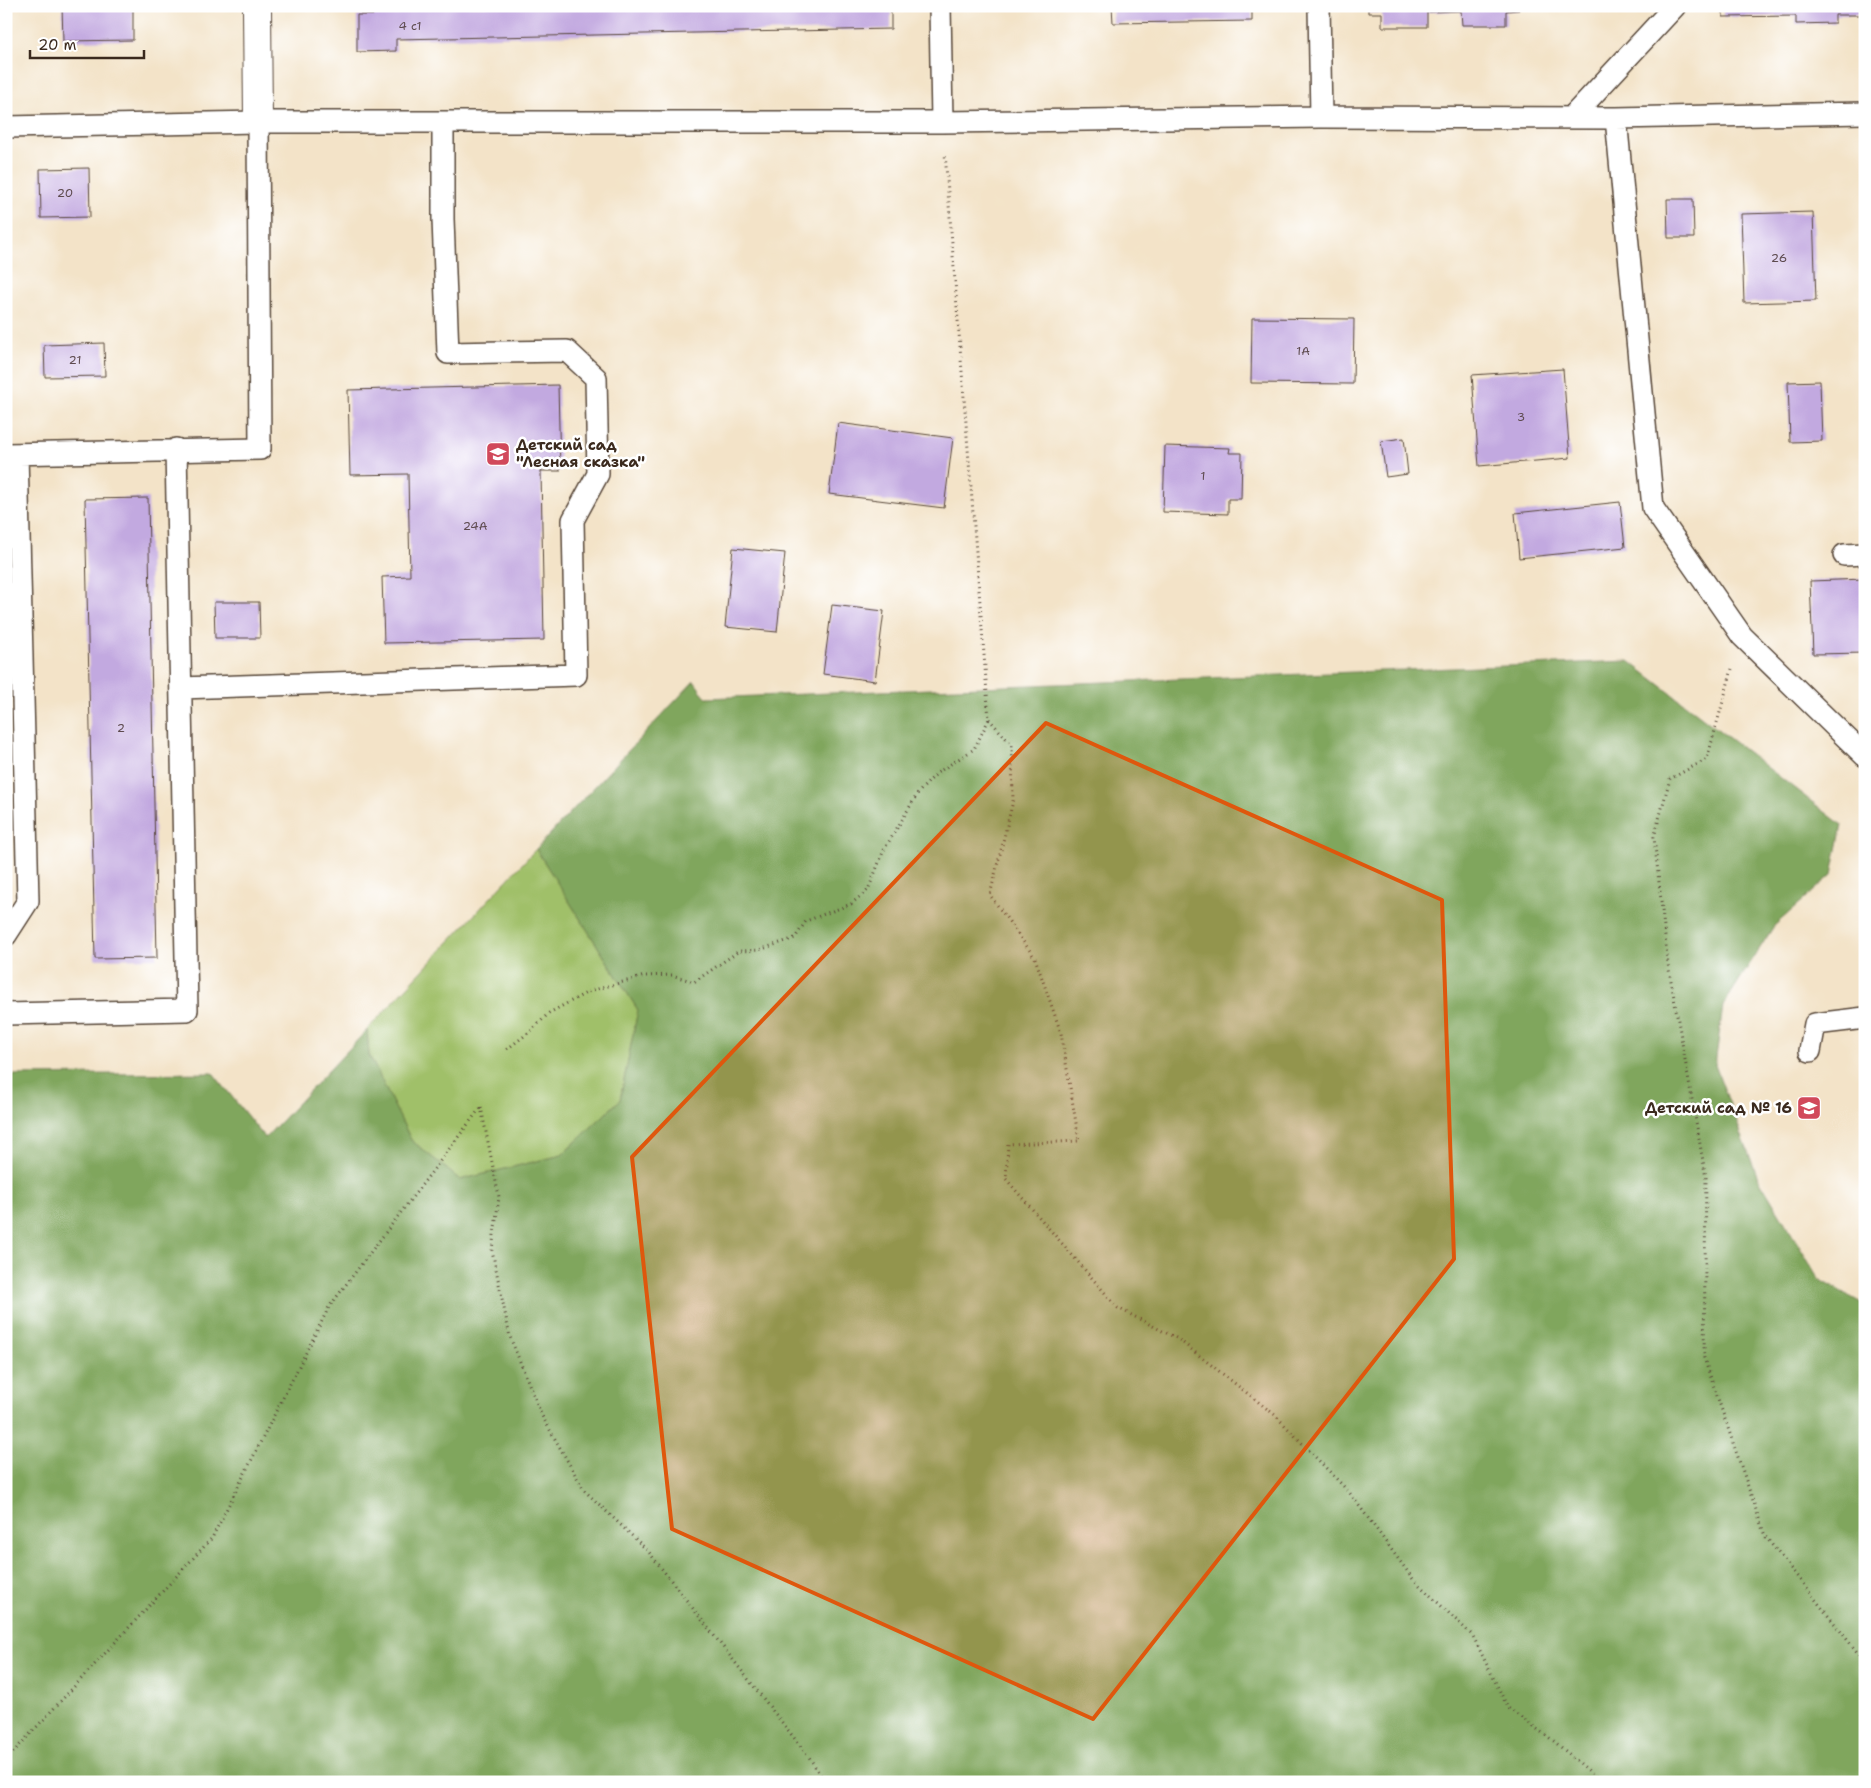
<svg xmlns="http://www.w3.org/2000/svg" width="1871" height="1788" font-family="'Shantell Sans',sans-serif">
	<style>
		.green { fill: #a0c069; stroke: #6e7544 }
		.forest { fill: #80a65d; stroke: #5e683e }
		.building { fill: #c2a9e0 }
		.lines { fill: none; stroke-linecap: round; stroke-linejoin: round }
		.lane-casing { stroke: #574638; stroke-width: 24 }
		.street-casing { stroke: #574638; stroke-width: 30 }
		.path { stroke: #574638; stroke-width: 3; stroke-dasharray: 1 4; stroke-linecap: butt }
		.lane { stroke: #fff; stroke-width: 21 }
		.street { stroke: #fff; stroke-width: 28 }
		.marked { fill: #df570d; fill-opacity: 0.2; stroke: #df570d; stroke-width: 4; stroke-linejoin: round }
		.labels { text-anchor: middle; dominant-baseline: central; stroke-width: 5; stroke-linejoin: round; paint-order: stroke }
		.number-label { font-size: 12px; fill: #5d4a4e }
		.poi-label { font-size: 15px; font-weight: bold; fill: #3b2a1e; stroke: #fff; text-anchor: start }
	</style>
	<rect width="100%" height="100%" fill="#fff"/>
	<filter id="ink" filterUnits="userSpaceOnUse"><feTurbulence type="fractalNoise" baseFrequency=".02" numOctaves="2"/><feDisplacementMap in="SourceGraphic" scale="10" xChannelSelector="R" yChannelSelector="G"/><feConvolveMatrix kernelMatrix="1 2 1 2 8 2 1 2 1" color-interpolation-filters="sRGB"/></filter>
	<filter id="wash" filterUnits="userSpaceOnUse"><feTurbulence type="fractalNoise" baseFrequency=".0096" numOctaves="4" result="noise"/><feDisplacementMap in="SourceGraphic" scale="20" xChannelSelector="R" yChannelSelector="G"/><feGaussianBlur stdDeviation="1.12" result="paint"/><feColorMatrix in="noise" values="0 0 0 0 0 0 0 0 0 0 0 0 0 0 0 0 0 1.4 0 .05"/><feComposite in="paint" operator="in"/></filter>
	<g filter="url(#wash)">
		<rect width="100%" height="100%" fill="#f3e3c8"/>
		<path class="green" d="M536 849 638 1010 620 1100 562 1155 460 1180 411 1140 369 1055 367 1030Z"/>
		<path class="forest" d="M1629 661 1842 825 1832 875 1774 926 1723 1006 1715 1065 1758 1178 1819 1279 1865 1305V1782H6V1075L213 1073 265 1138 367 1030 369 1055 411 1140 460 1180 562 1155 620 1100 638 1010 536 849 694 681 706 698Z"/>
		<g id="blocks">
			<path class="building" d="M62 6H133V40L63 41Z
				M373 6H891V29L396 39V51L357 52V15H373Z
				M1112 6H1252V21L1113 23Z
				M1368 6H1519V10L1506 11V25H1462L1461 11 1427 12V27H1382V13H1368Z
				M1723 6H1865V15H1835V23L1796 24V16L1723 17Z
				M89 168 90 217 41 218 40 169Z
				M1667 199H1693L1694 238H1668Z
				M1813 212 1816 301 1744 303 1741 214Z
				M1252 318 1354 319 1353 384 1251 383Z
				M104 343 105 376 45 377 44 345Z
				M1563 369 1570 458 1479 466 1472 375Z
				M1820 381 1822 441 1790 442 1788 382Z
				M558 385 560 471H541L544 640 384 643 382 577 410 576 408 474 350 475 348 390Z
				M838 423 953 438 944 508 829 494Z
				M1404 438 1408 474 1386 477 1381 441Z
				M1165 446 1230 448 1229 453H1242L1241 499H1228V514L1163 512Z
				M148 498 157 958 95 959 85 499Z
				M1620 502 1625 547 1519 558 1515 513Z
				M733 548 785 553 777 632 725 627Z
				M1865 579V653L1813 654 1810 581Z
				M214 602H259L260 638H215Z
				M832 605 884 611 875 681 823 674Z"/>
		</g>
	</g>
	<g filter="url(#ink)">
		<use href="#blocks" fill-opacity="0" stroke="#574638" stroke-width="1"/>
		<g class="lines">
			<defs>
				<path id="lane" d="M940 6 942 122
					M1319 6 1321 117
					M1571 118 1675 6
					M1616 118 1653 508 1742 636 1865 756
					M6 127 258 122H942L1321 117 1616 118 1865 113
					M6 454 260 449 258 122
					M1844 555 1865 554
					M181 688 576 675 573 520 598 474 596 378 567 351 448 353 443 219V122
					M6 935 28 901 17 454
					M6 1014 187 1010 176 449
					M1810 1051 1815 1024 1865 1018"/>
				<path id="street" d="M257 6 258 122"/>
			</defs>
			<use href="#lane" class="lane-casing"/>
			<use href="#street" class="street-casing"/>
			<path class="path" d="M1732 669 1707 759 1670 779 1654 837 1668 964 1706 1178 1704 1358 1765 1536 1865 1662
				M989 719 1012 745 1013 801 990 895 1035 958 1061 1033 1079 1141 1008 1144 1006 1179 1118 1308 1178 1339 1275 1415 1349 1492 1413 1579 1473 1636 1508 1708 1555 1742 1602 1782
				M507 1049 531 1031 549 1013 590 991 645 976 672 975 694 982 739 951 759 950 795 938 806 921 851 904 868 890 884 850 918 793 937 773 974 749 989 719 945 153
				M481 1107 499 1197 492 1250 510 1337 542 1416 584 1490 648 1551 809 1757 825 1782
				M6 1760 212 1538 329 1307 481 1107"/>
			<use href="#lane" class="lane"/>
			<use href="#street" class="street"/>
		</g>
	</g>
	<path class="marked" d="M1046 723 1442 900 1454 1259 1093 1719 672 1529 632 1157Z"/>
	<defs>
		<symbol id="school-square" viewBox="-11 -11 22 22"><rect x="-9" y="-9" width="18" height="18" rx="4" fill="#d1495b" stroke="#fff"/><path d="M0-5L7-2L0 1L-7-2ZM-4 1L0 2.5L4 1V4Q0 6-4 4Z" fill="#fff"/></symbol>
	</defs>
	<g fill-rule="evenodd">
		<use href="#school-square" x="484" y="440" width="28" height="28"/>
		<use href="#school-square" x="1795" y="1094" width="28" height="28"/>
	</g>
	<g class="labels">
		<g class="number-label">
			<text x="410" y="26">4 с1</text>
			<text x="65" y="193">20</text>
			<text x="1779" y="258">26</text>
			<text x="1303" y="351">1А</text>
			<text x="75" y="360">21</text>
			<text x="1521" y="417">3</text>
			<text x="1203" y="476">1</text>
			<text x="475" y="526">24А</text>
			<text x="121" y="728">2</text>
		</g>
		<g class="poi-label">
			<text x="516" y="445">Детский сад<tspan x="516" dy="17">"Лесная сказка"</tspan></text>
			<text x="1792" y="1108" text-anchor="end">Детский сад № 16</text>
		</g>
	</g>
	<rect width="1871" height="1788" fill="none" stroke="#fff" stroke-width="25"/>
	<path d="M30 50v8h114v-8" fill="none" stroke="#3b2a1e" stroke-width="2.5"/>
	<text x="38" y="50" font-size="15" fill="#3b2a1e" stroke="#ffffff" stroke-width="4" paint-order="stroke">20 m</text>
</svg>
